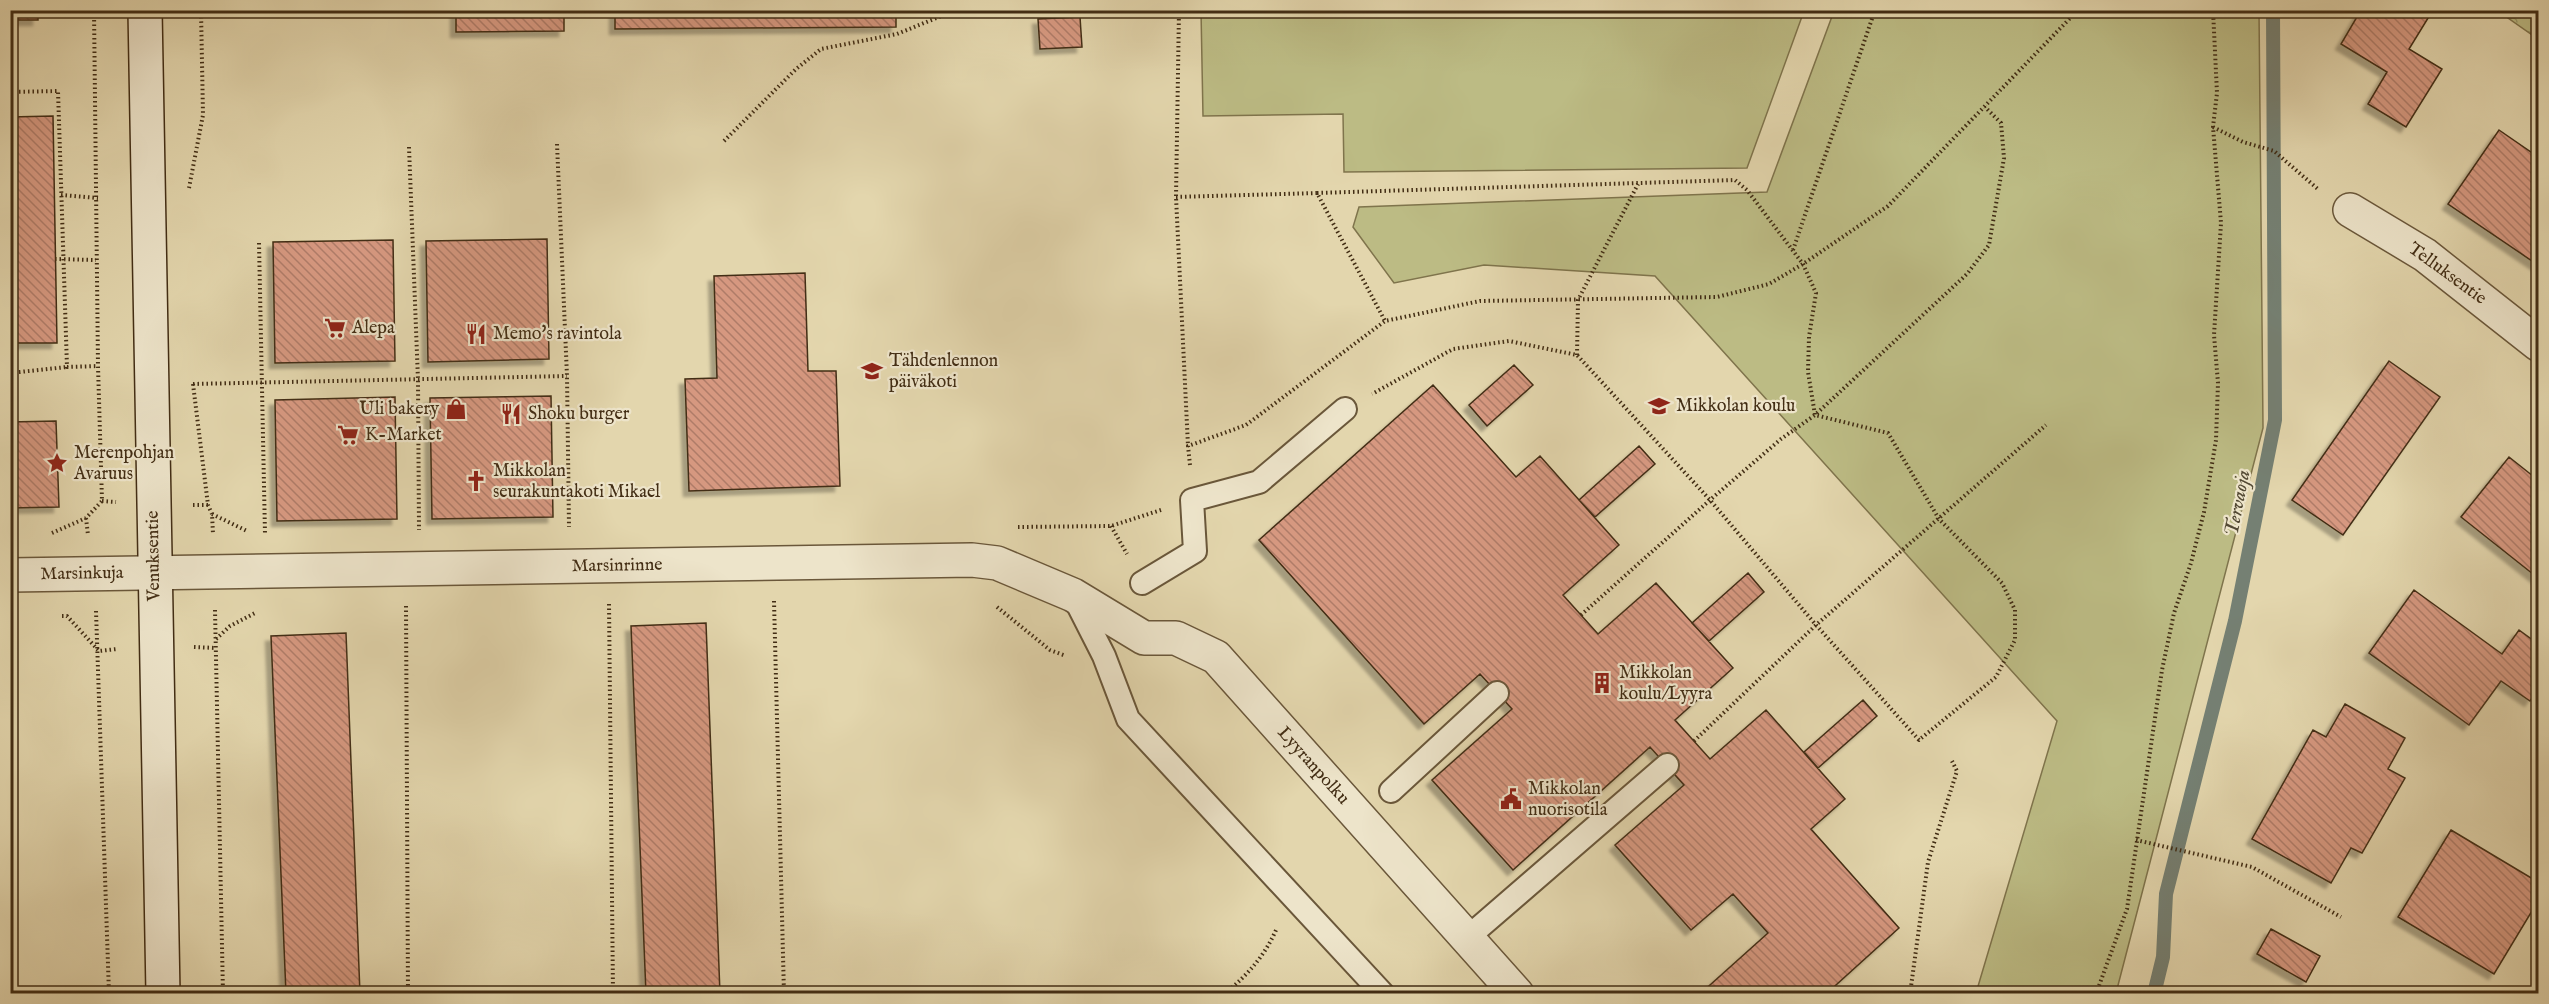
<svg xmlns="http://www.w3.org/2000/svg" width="2549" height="1004" font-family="'IM FELL English',serif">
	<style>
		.grass { fill: #bcbb84; stroke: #7f744c; stroke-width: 1.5 }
		.forest { fill: url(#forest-crowns); stroke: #7f744c; stroke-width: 1.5 }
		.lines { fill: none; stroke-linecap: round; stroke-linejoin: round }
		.stream { stroke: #758073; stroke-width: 14 }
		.building { fill: url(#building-back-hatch); stroke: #422d14; stroke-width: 1.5; filter: url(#shadow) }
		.lane-casing { stroke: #6a573a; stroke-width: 26 }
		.street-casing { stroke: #6a573a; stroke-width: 36 }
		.secondary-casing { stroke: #422d14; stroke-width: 36 }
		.path { stroke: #422d14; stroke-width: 4; stroke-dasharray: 1.5 3; stroke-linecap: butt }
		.lane { stroke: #ede4ca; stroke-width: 22 }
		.street { stroke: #ede4ca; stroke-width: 33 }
		.secondary { stroke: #ede4ca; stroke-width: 33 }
		.labels { text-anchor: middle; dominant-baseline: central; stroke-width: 4.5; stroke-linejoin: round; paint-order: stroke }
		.street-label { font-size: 18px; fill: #422d14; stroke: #ede4ca }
		.poi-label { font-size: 18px; fill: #422d14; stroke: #ede4ca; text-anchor: start }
		.water-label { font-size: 20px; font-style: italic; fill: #534934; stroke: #ede4ca }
	</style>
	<defs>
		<pattern id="forest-crowns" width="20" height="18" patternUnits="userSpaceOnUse" patternTransform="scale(1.5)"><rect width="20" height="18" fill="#bcbb84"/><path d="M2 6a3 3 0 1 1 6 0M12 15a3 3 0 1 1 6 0" fill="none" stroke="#9a986b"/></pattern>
		<pattern id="building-back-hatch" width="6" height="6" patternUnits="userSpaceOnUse" patternTransform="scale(1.5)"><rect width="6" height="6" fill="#d69880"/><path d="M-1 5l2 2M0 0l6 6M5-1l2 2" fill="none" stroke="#af7c68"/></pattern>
		<filter id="shadow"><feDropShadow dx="-5.5" dy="5.5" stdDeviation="1.5" flood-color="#0004"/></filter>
	</defs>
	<rect width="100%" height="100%" fill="#e3d6ad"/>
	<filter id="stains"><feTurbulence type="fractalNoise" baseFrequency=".00333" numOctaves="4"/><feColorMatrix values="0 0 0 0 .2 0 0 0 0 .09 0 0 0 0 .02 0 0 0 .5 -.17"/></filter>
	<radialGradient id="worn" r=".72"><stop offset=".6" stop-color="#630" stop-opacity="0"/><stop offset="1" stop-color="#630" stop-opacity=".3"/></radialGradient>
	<path class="grass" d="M1201 11V10L1804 11 1747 168 1344 172 1343 114 1203 116Z
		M1834 11H2259L2263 428 2116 993H1976L2057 721 1655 276 1484 265 1394 283 1353 227 1359 207 1767 192Z"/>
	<path class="forest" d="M2498 11H2538V39Z"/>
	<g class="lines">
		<path class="stream" d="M2154 994 2163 957 2166 894 2235 621 2275 420 2273 10"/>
	</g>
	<path class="building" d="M10 10H38V20H10Z
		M456 10H564V31L456 32Z
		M615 10H896V27L615 29Z
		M2361 10H2433L2409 49 2442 69 2406 127 2368 104 2387 72 2341 44Z
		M1080 17 1082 47 1040 49 1038 19Z
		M53 116 57 343H10V117Z
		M2499 130 2538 157V265L2448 204Z
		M547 239 549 359 428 362 426 241Z
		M393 240 395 361 275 363 273 242Z
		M805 273 808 371H836L840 486 689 491 685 379 717 378 714 276Z
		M2389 361 2440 397 2343 535 2292 500Z
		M1514 365 1533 385 1487 426 1469 405Z
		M1433 385 1516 477 1540 456 1619 545 1563 595 1598 634 1656 583 1733 668 1675 720 1710 759 1766 710 1845 799 1811 829 1899 928 1826 994H1700L1768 933 1733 894 1691 930 1615 845 1684 785 1650 747 1513 870 1432 780 1512 709 1480 674 1424 724 1259 540Z
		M551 396 553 517 432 519 430 398Z
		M395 397 397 519 277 521 275 400Z
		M56 421 59 507 10 508V422Z
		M1639 446 1655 464 1595 517 1579 500Z
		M2509 457 2538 480V578L2461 517Z
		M1748 573 1764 592 1709 641 1692 623Z
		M2414 590 2502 654 2519 630 2538 644V689L2530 701 2501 681 2469 725 2369 653Z
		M706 623 720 994H646L631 626Z
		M346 633 360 994H286L271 636Z
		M1863 700 1877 716 1818 768 1804 752Z
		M2345 704 2405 738 2388 769 2405 778 2362 853 2351 848 2331 883 2252 839 2313 730 2326 737Z
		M2451 830 2538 882V901L2494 974 2398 917Z
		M2271 929 2320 956 2306 982 2257 954Z"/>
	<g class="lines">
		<defs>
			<path id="lane" d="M1142 583 1195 551 1192 500 1259 482 1345 409
				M1074 597 1104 656 1128 719 1383 994
				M1391 791 1497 693
				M1467 938 1667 765"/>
			<path id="street" d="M2350 210 2425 255 2538 344
				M10 575 972 560 997 563 1073 595 1144 638H1176L1216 657 1517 994"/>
			<path id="secondary" d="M145 10 163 994"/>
		</defs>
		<use href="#lane" class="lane-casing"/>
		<use href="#street" class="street-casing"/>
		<use href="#secondary" class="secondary-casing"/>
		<path class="path" d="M1179 10 1176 197 1188 446
			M10 92 58 91 67 367 98 366
			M2213 127 2243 142 2274 151 2319 190
			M724 141 796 69 821 49 897 34 956 10
			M557 144 567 376 569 527
			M409 147 418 380 419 530
			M189 188 203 115 201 10
			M1317 193 1735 180 1747 190 1803 264 1816 293 1809 337 1808 372 1815 415 1888 433 1939 519 2002 583 2015 610V640L1996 677 1919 740 1816 625 1710 500 1577 355 1509 341 1453 349 1372 394
			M61 195 98 198
			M1176 197 1317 193 1385 321
			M259 243 265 534
			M1793 250 1875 10
			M55 259 96 260
			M1577 355 1578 300 1638 184
			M10 373 67 367
			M193 384 208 505 212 514 213 534
			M193 384 567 376
			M1190 465 1188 446 1246 425 1385 321 1480 301 1717 297 1769 284 1803 264 1888 206 2078 10
			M102 501 116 502
			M193 505H208
			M212 514 247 531
			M86 518 88 535
			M1111 526 1127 554
			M1018 527 1111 526 1161 510
			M52 533 86 518 102 501 98 366 94 10
			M774 601 784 994
			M609 604 613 994
			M406 606 408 994
			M997 607 1050 650 1066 656
			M215 610 223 994
			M96 611 109 994
			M1581 615 1710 500 1781 439 1815 415 1967 274 1989 245 2004 158 2001 123 1985 107
			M62 616H67L99 651 117 649
			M216 639 230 626 257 612
			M194 647 216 648
			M1694 741 1816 625 2046 425
			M2136 840 2252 867 2341 917
			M1225 994C1248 974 1264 957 1276 930
			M1910 994 1928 862 1957 771 1952 761
			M2096 994 2127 909 2162 670 2174 613 2191 563 2204 512 2216 440 2218 383 2214 335 2221 223 2213 127 2217 93 2213 10"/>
		<use href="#lane" class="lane"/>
		<use href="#street" class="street"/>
		<use href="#secondary" class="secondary"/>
	</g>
	<defs>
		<symbol id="supermarket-bare" viewBox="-9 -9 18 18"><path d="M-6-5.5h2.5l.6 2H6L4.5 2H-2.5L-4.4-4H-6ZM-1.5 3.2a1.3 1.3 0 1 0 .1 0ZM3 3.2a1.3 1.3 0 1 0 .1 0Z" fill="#8f2418" stroke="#ede4ca" stroke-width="2.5" paint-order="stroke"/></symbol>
		<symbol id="restaurant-bare" viewBox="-9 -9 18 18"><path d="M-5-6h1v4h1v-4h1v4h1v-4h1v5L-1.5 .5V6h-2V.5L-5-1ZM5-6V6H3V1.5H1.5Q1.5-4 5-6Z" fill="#8f2418" stroke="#ede4ca" stroke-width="2.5" paint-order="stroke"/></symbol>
		<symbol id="school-bare" viewBox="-9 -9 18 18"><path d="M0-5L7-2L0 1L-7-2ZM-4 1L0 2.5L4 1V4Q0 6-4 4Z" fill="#8f2418" stroke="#ede4ca" stroke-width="2.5" paint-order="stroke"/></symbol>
		<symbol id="shop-bare" viewBox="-9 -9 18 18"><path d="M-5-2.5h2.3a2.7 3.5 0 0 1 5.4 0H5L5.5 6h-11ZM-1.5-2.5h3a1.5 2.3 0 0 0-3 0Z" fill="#8f2418" stroke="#ede4ca" stroke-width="2.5" paint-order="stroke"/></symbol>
		<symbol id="sight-bare" viewBox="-9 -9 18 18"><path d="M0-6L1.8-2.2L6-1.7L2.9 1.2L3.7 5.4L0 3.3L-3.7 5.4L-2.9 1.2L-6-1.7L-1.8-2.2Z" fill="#8f2418" stroke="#ede4ca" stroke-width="2.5" paint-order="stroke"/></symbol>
		<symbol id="church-bare" viewBox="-9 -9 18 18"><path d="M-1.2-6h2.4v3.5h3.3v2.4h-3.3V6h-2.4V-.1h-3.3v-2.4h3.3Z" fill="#8f2418" stroke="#ede4ca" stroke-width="2.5" paint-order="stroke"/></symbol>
		<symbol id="building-bare" viewBox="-9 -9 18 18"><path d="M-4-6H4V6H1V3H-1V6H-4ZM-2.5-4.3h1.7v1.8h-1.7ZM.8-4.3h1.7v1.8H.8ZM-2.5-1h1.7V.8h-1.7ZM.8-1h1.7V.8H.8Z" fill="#8f2418" stroke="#ede4ca" stroke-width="2.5" paint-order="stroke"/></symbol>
		<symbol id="civic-bare" viewBox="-9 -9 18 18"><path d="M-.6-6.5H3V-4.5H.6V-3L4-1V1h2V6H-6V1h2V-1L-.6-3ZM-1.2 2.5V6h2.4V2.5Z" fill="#8f2418" stroke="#ede4ca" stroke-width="2.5" paint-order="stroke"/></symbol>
	</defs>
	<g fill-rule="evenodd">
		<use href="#supermarket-bare" x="320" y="313" width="30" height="30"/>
		<use href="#restaurant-bare" x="461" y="319" width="30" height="30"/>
		<use href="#school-bare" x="857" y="356" width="30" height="30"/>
		<use href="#school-bare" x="1644" y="391" width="30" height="30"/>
		<use href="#shop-bare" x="441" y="394" width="30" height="30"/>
		<use href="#restaurant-bare" x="496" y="399" width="30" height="30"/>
		<use href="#supermarket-bare" x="333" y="420" width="30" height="30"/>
		<use href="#sight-bare" x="42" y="448" width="30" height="30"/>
		<use href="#church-bare" x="461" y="466" width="30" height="30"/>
		<use href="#building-bare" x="1587" y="668" width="30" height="30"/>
		<use href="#civic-bare" x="1496" y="784" width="30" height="30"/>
	</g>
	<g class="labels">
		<g class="street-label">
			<text transform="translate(2447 274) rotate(36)">Telluksentie</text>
			<text transform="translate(154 556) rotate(-91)">Venuksentie</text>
			<text transform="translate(617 566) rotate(-1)">Marsinrinne</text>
			<text transform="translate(82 574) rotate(-1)">Marsinkuja</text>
			<text transform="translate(1313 766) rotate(48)">Lyyranpolku</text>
		</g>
		<g class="poi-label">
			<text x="352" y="328">Alepa</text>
			<text x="493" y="334">Memo's ravintola</text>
			<text x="889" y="361">Tähdenlennon<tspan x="889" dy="21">päiväkoti</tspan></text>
			<text x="1676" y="406">Mikkolan koulu</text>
			<text x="439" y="409" text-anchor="end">Uli bakery</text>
			<text x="528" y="414">Shoku burger</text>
			<text x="365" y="435">K-Market</text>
			<text x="74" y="453">Merenpohjan<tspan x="74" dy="21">Avaruus</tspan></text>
			<text x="493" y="471">Mikkolan<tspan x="493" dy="21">seurakuntakoti Mikael</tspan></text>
			<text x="1619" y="673">Mikkolan<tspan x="1619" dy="21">koulu/Lyyra</tspan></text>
			<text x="1528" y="789">Mikkolan<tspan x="1528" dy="21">nuorisotila</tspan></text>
		</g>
		<g class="water-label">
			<text transform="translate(2238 503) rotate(-79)">Tervaoja</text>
		</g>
	</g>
	<rect width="2549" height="1004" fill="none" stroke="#e3d6ad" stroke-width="36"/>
	<rect x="12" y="12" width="2525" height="980" fill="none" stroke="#422d14" stroke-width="3"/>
	<rect x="18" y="18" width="2513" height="968" fill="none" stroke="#422d14" stroke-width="1.5"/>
	<rect width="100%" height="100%" filter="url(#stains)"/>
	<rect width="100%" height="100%" fill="url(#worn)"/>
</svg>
